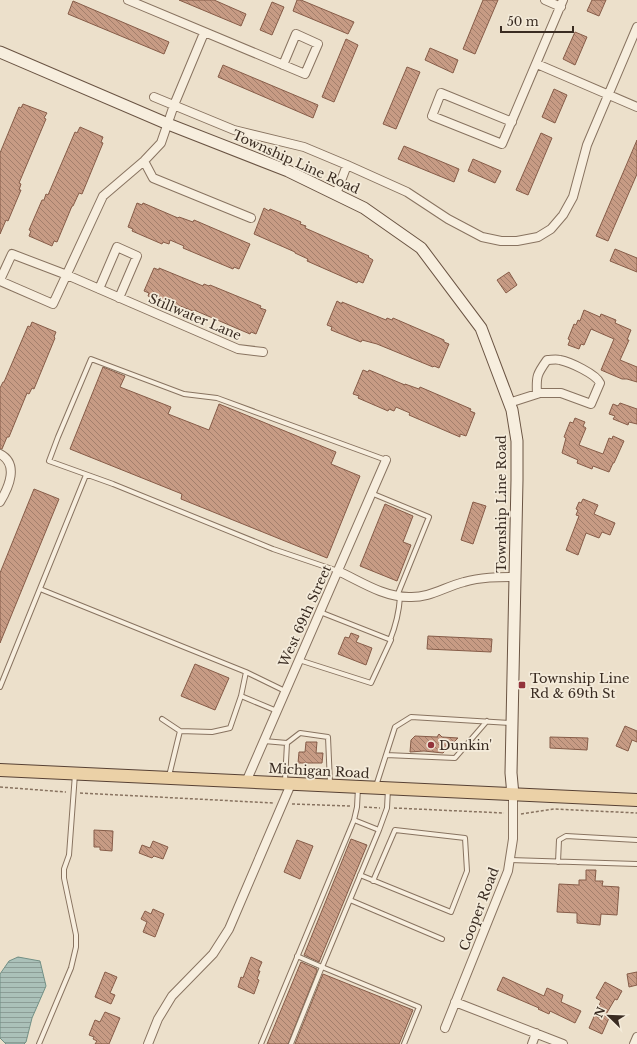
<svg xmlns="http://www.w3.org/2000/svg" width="637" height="1044" font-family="'Libre Baskerville',serif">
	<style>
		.water { fill: url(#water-rules); stroke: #729086 }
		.building { fill: url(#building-back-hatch); stroke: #865c48 }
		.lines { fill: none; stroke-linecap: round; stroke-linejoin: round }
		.lane-casing { stroke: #887360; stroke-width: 6 }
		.street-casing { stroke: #887360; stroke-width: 10 }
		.secondary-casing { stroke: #6a5443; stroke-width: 13 }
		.primary-casing { stroke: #574134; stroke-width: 14 }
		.path { stroke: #887360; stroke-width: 1.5; stroke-dasharray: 3 2; stroke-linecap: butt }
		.lane { stroke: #f7eede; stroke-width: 4 }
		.street { stroke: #f7eede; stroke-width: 8 }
		.secondary { stroke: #f7eede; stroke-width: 11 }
		.primary { stroke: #ebd1a7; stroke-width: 12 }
		.poi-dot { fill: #93343c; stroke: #f4ebda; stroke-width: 1.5 }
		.labels { text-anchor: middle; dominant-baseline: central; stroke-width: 3.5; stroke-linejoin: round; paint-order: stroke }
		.street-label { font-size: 13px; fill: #3a2c22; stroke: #f4ebda }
		.poi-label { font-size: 13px; fill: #3a2c22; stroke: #f4ebda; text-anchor: start }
	</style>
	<defs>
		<pattern id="water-rules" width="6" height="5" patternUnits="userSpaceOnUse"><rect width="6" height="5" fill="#abc1b9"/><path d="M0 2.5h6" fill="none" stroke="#8c9d96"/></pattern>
		<pattern id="building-back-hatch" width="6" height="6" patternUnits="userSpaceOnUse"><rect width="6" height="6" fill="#c79b84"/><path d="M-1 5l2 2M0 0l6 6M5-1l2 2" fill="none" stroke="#a37f6c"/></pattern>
	</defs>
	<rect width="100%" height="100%" fill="#ece0cb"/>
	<path class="water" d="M18 957 40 961 46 986 32 1018 26 1042 24 1044H6L0 1038V974L9 961Z"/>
	<path class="building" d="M179 0H214L246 14 241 26Z
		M297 0H301L354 22 348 34 293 11Z
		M483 0H498L475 54 463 49Z
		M592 0H606L599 16 587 11Z
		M73 1 169 42 164 54 68 14Z
		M272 2 284 7 272 35 260 30Z
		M575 32 587 37 575 65 563 59Z
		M346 39 358 45 334 102 322 97Z
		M430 48 458 60 453 73 425 60Z
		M223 65 318 105 313 118 218 77Z
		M407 67 420 72 396 129 383 124Z
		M554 89 567 95 555 123 542 117Z
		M23 104 47 113 44 118 46 119 19 183 21 184 19 190H21L8 221 6 220 0 234V153L19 107 21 108Z
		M80 127 103 137 101 142 103 143 82 194 79 193 73 206H72L57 242 54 241 52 246 29 236 31 231 29 230 42 200H44L46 194 48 195 75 132 77 133Z
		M541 133 552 138 528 195 516 190Z
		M637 140V174L608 241 596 236Z
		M404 146 459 169 454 182 398 159Z
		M473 159 501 171 495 183 468 171Z
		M137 203 142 205 143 203 178 218 179 217 193 222 194 220 250 244 239 269 234 267 233 269 183 248 184 246 170 240 169 244 163 242 162 244 132 231 133 229 128 227Z
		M264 208 269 211 270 209 301 222 300 224 306 226 305 228 369 256 368 257 373 260 363 283 358 281 357 283 307 261 308 259 295 253V252L254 234Z
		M615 249 637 258V272L610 261Z
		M154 268 159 270V268L203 286 204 284 209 286 210 285 261 306 260 308 266 310 256 334 251 332 250 334 194 310 193 311 180 306 179 308 148 296 149 293 144 291Z
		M509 272 517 285 506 293 497 280Z
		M337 301 342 304V302L386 320 387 318 392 320 393 318 444 340V342L449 344 439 368 434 366 433 367 377 344 362 340 361 342 331 330 332 327 327 325Z
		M584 310 600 317 601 314 616 320 615 323 631 330 627 340H629L620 360 637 367V382L627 379H622L601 370 614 339 591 329 584 345 581 344 579 349 568 345 570 340 568 339 574 324 576 325 578 320 580 321Z
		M32 322 56 332 54 337 55 338 34 389 32 388 29 394 27 393 9 437H7L2 449H0V388L3 382H4L28 326 30 327Z
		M103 367 125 376 120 387 171 407 168 414 209 430 219 404 336 452 331 464 360 476 327 558 181 499 182 494 70 449Z
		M363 370 368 372 369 370 405 385V384L419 389 420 387 471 409 470 411 475 413 466 436 460 434V437L409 415 410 413 396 407 394 411 389 409 388 411 358 398 359 396 353 394Z
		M620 403 637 409V424L629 422 628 425 613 419 615 416 609 414 613 404 618 406Z
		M575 418 585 422 583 426 586 428 579 445 603 454 609 438 612 439 613 436 624 441 614 463H613L609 472 593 466 592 469 577 463 578 460 562 453 566 438 564 437 570 422 573 423Z
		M34 489 59 499 0 643V573Z
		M583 499 598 505 594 514 615 523 610 535 602 532 599 538 586 533 578 555 566 550 579 516 576 515 578 510 576 509 579 502 581 503Z
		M473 502 486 506 473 544 461 540Z
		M385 504 413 516 403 542 411 545 397 581 360 566Z
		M351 633 359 636 356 642 372 648 366 665 338 654 345 637 349 638Z
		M428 636 492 639 491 652 427 649Z
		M195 664 229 678 215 710 181 696Z
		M625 726 637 731V742L632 740 628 751 616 746Z
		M439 734 442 737 458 738 443 753 424 751 410 752 411 740 415 736 437 737Z
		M550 737 588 738 587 750 550 748Z
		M306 742H317L316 753H323L322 763H298L299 752H305Z
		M94 830 113 831 112 851 100 850V847H94Z
		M351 839 367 845 319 962 304 955Z
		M297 840 313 846 300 879 284 872Z
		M153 841 168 847 163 859 154 856 152 858 139 853 142 845 150 848Z
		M586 870H596L595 881H603L602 886 619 887 617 915 601 914 600 925 577 923V913L557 912 559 884 579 885V880H586Z
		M153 909 164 914 155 937 143 932 147 922 141 919 145 911 151 914Z
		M251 957 262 962 258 971H260L257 979 259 980 254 994 238 987 241 977 243 978Z
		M301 962 317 969V971L288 1044H267Z
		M105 972 117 977 110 993 115 995 111 1004 95 997Z
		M637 972V985L629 987 627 974Z
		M323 974 413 1010 399 1044H295Z
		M503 977 544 996 547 988 563 995 561 1002 581 1011 575 1023 550 1011 549 1014 538 1009 539 1008 497 990Z
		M605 982 622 991 617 1000 615 999 605 1016 609 1018 602 1034 589 1028 601 1001 596 998Z
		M105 1012 120 1018 109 1044H95L97 1041 93 1039 94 1037 89 1035 95 1020 100 1022Z"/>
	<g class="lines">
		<defs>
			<path id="lane" d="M371 493 429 517 397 596
				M338 571 273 549 113 484 49 461 58 437 91 359 184 394 217 398 386 460
				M40 589 246 672 241 696 230 728 212 732 180 731 169 776
				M390 640C396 625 399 613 400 597
				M299 660 371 683 391 640 320 612
				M246 672 285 691
				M0 687 86 475
				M241 696 277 711
				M162 719 180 731
				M264 741 287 743
				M386 755 455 758 487 721
				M285 781 287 743 300 733 328 737 330 783
				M376 786 395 727 411 717 511 723
				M358 788 357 807 354 820 379 830 387 808 388 789
				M510 860 637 864
				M558 862 559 840 566 836 637 840
				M360 875 451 912 467 871 465 838 395 830 373 881
				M350 900 442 939
				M297 956 322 967 379 830
				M39 1044 71 968 76 947V935L64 878V869L69 855 75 774
				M261 1044 354 820
				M291 1044 322 967 419 1007 404 1044"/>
			<path id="street" d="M128 0 305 74 318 44 296 34 283 65
				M545 0 561 7
				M537 64 637 107
				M154 97 234 130 304 147 347 165 407 192 448 219 482 237 501 241H517L538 237 551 229 563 215 573 197 587 145 637 27
				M512 122 441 93 432 116 502 144 563 0
				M144 161 153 178 251 218
				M336 194 347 165
				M0 280 12 254 67 275 238 349 263 352
				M0 281 53 304 103 196 144 161 161 143 174 105 204 33
				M99 289 117 247 137 256 119 298
				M509 403 540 393H561L591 404 600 383C596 374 570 362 560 360 556 359 551 360 547 360 537 374 536 376 537 394
				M0 454C19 464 9 487 0 502
				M338 571C360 581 383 597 409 597 430 598 444 587 464 582 481 577 498 577 515 577
				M246 782 386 460
				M455 1002 563 1044
				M445 1028 508 871 513 839V795
				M148 1044 158 1019 172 996 213 954 229 929 291 784
				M532 1044 536 1033
				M634 1044 637 1037"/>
			<path id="secondary" d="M0 52 168 124 288 171 364 208 421 248 481 328 512 410 517 441V480L511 773 513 795"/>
			<path id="primary" d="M0 770 637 800"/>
		</defs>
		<use href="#lane" class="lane-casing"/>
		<use href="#street" class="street-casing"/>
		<use href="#secondary" class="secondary-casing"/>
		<use href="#primary" class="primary-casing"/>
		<path class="path" d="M0 787 66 792
			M80 793 274 803
			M292 804 350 806
			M364 807 380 808
			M394 808 504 813
			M521 814 554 809 637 813"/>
		<use href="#lane" class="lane"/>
		<use href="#street" class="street"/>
		<use href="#secondary" class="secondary"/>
		<use href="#primary" class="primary"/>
	</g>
	<g class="poi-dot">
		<rect x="518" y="681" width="8" height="8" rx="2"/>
		<circle cx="431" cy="745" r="4"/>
	</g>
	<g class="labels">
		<g class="street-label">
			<text transform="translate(296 162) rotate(24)">Township Line Road</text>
			<text transform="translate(195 317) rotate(23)">Stillwater Lane</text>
			<text transform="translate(501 504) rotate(-90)">Township Line Road</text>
			<text transform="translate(305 616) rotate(-66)">West 69th Street</text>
			<text transform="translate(319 771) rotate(3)">Michigan Road</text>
			<text transform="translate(479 909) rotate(-69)">Cooper Road</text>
		</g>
		<g class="poi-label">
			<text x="530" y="678">Township Line<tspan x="530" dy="15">Rd &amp; 69th St</tspan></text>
			<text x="439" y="745">Dunkin'</text>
		</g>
	</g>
	<g transform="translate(609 1016) rotate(293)" stroke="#f4ebda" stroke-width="3" paint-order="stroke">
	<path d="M0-3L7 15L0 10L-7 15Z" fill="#3a2c22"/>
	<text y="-6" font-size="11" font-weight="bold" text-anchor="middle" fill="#3a2c22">N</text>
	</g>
	<path d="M501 26v6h72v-6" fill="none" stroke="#3a2c22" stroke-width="2"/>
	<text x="507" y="26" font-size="12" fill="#3a2c22" stroke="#f4ebda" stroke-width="3" paint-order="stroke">50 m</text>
</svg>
